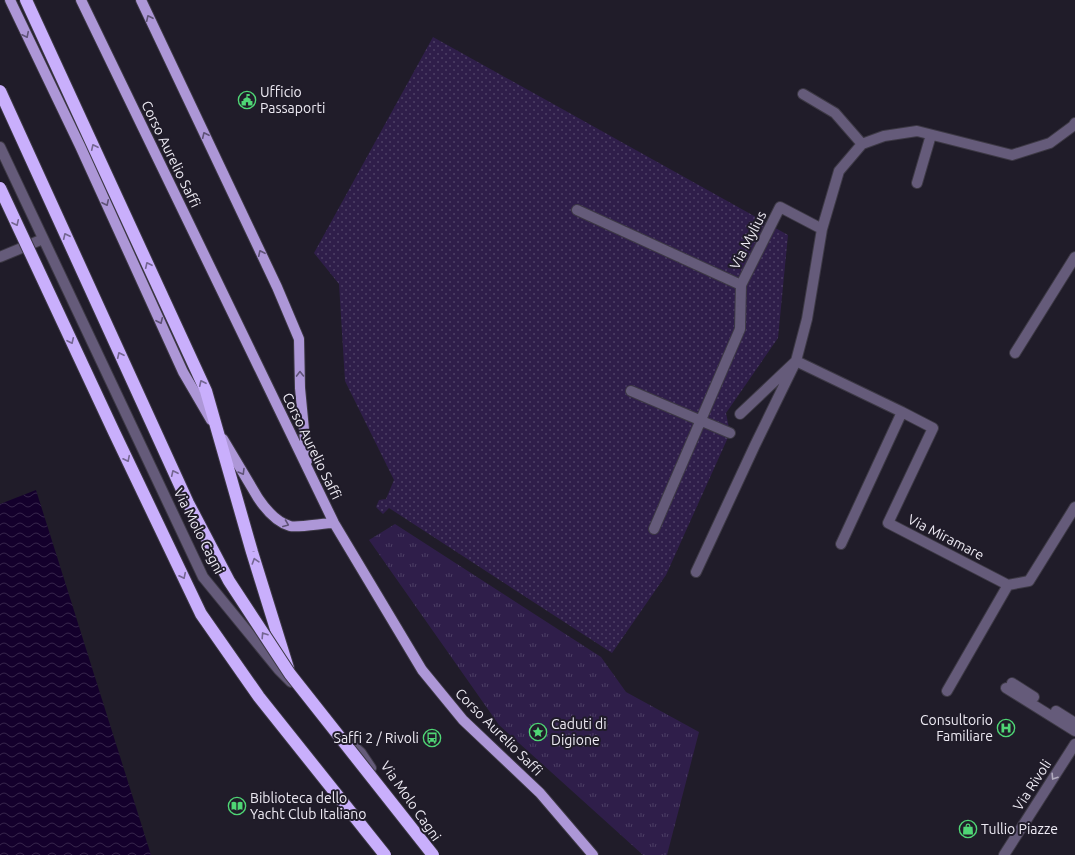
<svg xmlns="http://www.w3.org/2000/svg" width="1075" height="855" font-family="Ubuntu,sans-serif">
	<style>
		.grass { fill: url(#grass-dots) }
		.park { fill: url(#park-tufts) }
		.water { fill: url(#water-waves) }
		.lines { fill: none; stroke-linecap: round; stroke-linejoin: round }
		.minor-casing { stroke: #3d3945; stroke-width: 12 }
		.major-casing { stroke: #3d3945; stroke-width: 12 }
		.highway-casing { stroke: #3d3945; stroke-width: 14 }
		.minor { stroke: #655b7a; stroke-width: 10 }
		.major { stroke: #ad97d7; stroke-width: 10 }
		.highway { stroke: #c9affc; stroke-width: 12 }
		.highway-bridge-casing { stroke: #3d3945; stroke-width: 14; stroke-linecap: butt }
		.highway-bridge { stroke: #c9affc; stroke-width: 12 }
		.oneway { stroke: #5f5377 }
		.oneway2 { stroke: #746692 }
		.oneway3 { stroke: #b0aabd }
		.labels { text-anchor: middle; dominant-baseline: central; stroke-width: 4; stroke-linejoin: round; paint-order: stroke }
		.poi-label { font-size: 14px; fill: #edeaf3; stroke: #201c29; text-anchor: start }
		.street-label { font-size: 14px; fill: #edeaf3; stroke: #201c29 }
	</style>
	<defs>
		<pattern id="grass-dots" width="8" height="8" patternUnits="userSpaceOnUse"><rect width="8" height="8" fill="#2f1e4a"/><path d="M2 2h.1M6 6h.1" fill="none" stroke="#4d3f65" stroke-width="1.8" stroke-linecap="round"/></pattern>
		<pattern id="park-tufts" width="24" height="20" patternUnits="userSpaceOnUse"><rect width="24" height="20" fill="#2f1e4a"/><path d="M3 7l-1-3M5 7V3M7 7l1-3M15 17l-1-3M17 17v-4M19 17l1-3" fill="none" stroke="#4d3f65"/></pattern>
		<pattern id="water-waves" width="16" height="10" patternUnits="userSpaceOnUse"><rect width="16" height="10" fill="#14002c"/><path d="M0 5q4-4 8 0t8 0" fill="none" stroke="#36254b"/></pattern>
	</defs>
	<rect width="100%" height="100%" fill="#201c29"/>
	<path class="grass" d="M433 37 788 235 778 338 726 413 730 433 666 575 612 653 389 508 383 514 376 507 379 500 386 499 394 480 345 381 339 284 314 253Z"/>
	<path class="park" d="M395 524 601 657 626 692 699 732 667 855H643L499 725 369 540Z"/>
	<path class="water" d="M36 490 151 855H0V504Z"/>
	<g class="lines">
		<defs>
			<path id="minor" d="M803 94 835 113 862 144
				M0 147 203 577 279 670 291 682
				M917 183 931 135
				M577 210 741 285 780 207 822 229
				M0 257 43 239
				M1015 353 1075 257
				M631 391 730 433
				M902 412 933 428 888 523 1008 585 947 691
				M740 414 796 361 902 412 841 544
				M654 529 740 329 741 285
				M696 572 755 445 796 361 807 319 822 229 839 171 862 144 884 136 917 131 1012 155 1050 143 1073 126 1075 123
				M1008 585 1029 581 1075 507
				M1012 683 1034 697
				M1006 688 1075 731
				M1056 711 1075 723
				M349 742 361 753 371 768
				M1004 855 1075 744"/>
			<path id="major" d="M10 0 80 146 183 372 211 420
				M81 0 334 523 422 670 463 720 540 793 593 855
				M141 0 277 287 299 339 300 388 307 461
				M223 439 258 498C266 510 276 522 290 526 297 528 325 523 334 523"/>
			<path id="highway" d="M26 0 206 391 252 552 288 668"/>
		</defs>
		<use href="#minor" class="minor-casing"/>
		<use href="#major" class="major-casing"/>
		<use href="#highway" class="highway-casing"/>
		<use href="#minor" class="minor"/>
		<use href="#major" class="major"/>
		<use href="#highway" class="highway"/>
		<defs>
			<path id="highway-bridge" d="M0 91 188 503 229 581 290 674 433 855
				M0 188 114 432 201 614 259 697 385 855"/>
		</defs>
		<use href="#highway-bridge" class="highway-bridge-casing"/>
		<use href="#highway-bridge" class="highway-bridge"/>
	</g>
	<defs><path id="oneway-chevron" d="M-2-3.5L2.5 0L-2 3.5" fill="none" stroke-width="1.6" stroke-linecap="round" stroke-linejoin="round"/></defs>
	<g class="oneway">
		<use href="#oneway-chevron" transform="translate(149 18) rotate(-115)"/>
		<use href="#oneway-chevron" transform="translate(26 35) rotate(64)"/>
		<use href="#oneway-chevron" transform="translate(205 135) rotate(-115)"/>
		<use href="#oneway-chevron" transform="translate(106 203) rotate(65)"/>
		<use href="#oneway-chevron" transform="translate(261 253) rotate(-115)"/>
		<use href="#oneway-chevron" transform="translate(160 321) rotate(65)"/>
		<use href="#oneway-chevron" transform="translate(300 374) rotate(-91)"/>
		<use href="#oneway-chevron" transform="translate(242 472) rotate(59)"/>
		<use href="#oneway-chevron" transform="translate(286 524) rotate(22)"/>
	</g>
	<g class="oneway2">
		<use href="#oneway-chevron" transform="translate(94 147) rotate(-115)"/>
		<use href="#oneway-chevron" transform="translate(16 223) rotate(65)"/>
		<use href="#oneway-chevron" transform="translate(66 236) rotate(-115)"/>
		<use href="#oneway-chevron" transform="translate(148 265) rotate(-115)"/>
		<use href="#oneway-chevron" transform="translate(71 341) rotate(65)"/>
		<use href="#oneway-chevron" transform="translate(120 355) rotate(-115)"/>
		<use href="#oneway-chevron" transform="translate(202 383) rotate(-115)"/>
		<use href="#oneway-chevron" transform="translate(127 459) rotate(64)"/>
		<use href="#oneway-chevron" transform="translate(174 473) rotate(-115)"/>
		<use href="#oneway-chevron" transform="translate(255 561) rotate(-107)"/>
		<use href="#oneway-chevron" transform="translate(183 576) rotate(64)"/>
		<use href="#oneway-chevron" transform="translate(264 635) rotate(-123)"/>
	</g>
	<use class="oneway3" href="#oneway-chevron" transform="translate(1054 777) rotate(123)"/>
	<defs>
		<symbol id="civic-ring" viewBox="-11 -11 22 22"><circle r="9.5" fill="#201c29" stroke="#4fd675" stroke-width="1.5"/><path d="M-.6-6.5H3V-4.5H.6V-3L4-1V1h2V6H-6V1h2V-1L-.6-3ZM-1.2 2.5V6h2.4V2.5Z" fill="#4fd675"/></symbol>
		<symbol id="hospital-ring" viewBox="-11 -11 22 22"><circle r="9.5" fill="#201c29" stroke="#4fd675" stroke-width="1.5"/><path d="M-5-5h3v3.5h4V-5h3V5h-3V1.5h-4V5h-3Z" fill="#4fd675"/></symbol>
		<symbol id="sight-ring" viewBox="-11 -11 22 22"><circle r="9.5" fill="#201c29" stroke="#4fd675" stroke-width="1.5"/><path d="M0-6L1.8-2.2L6-1.7L2.9 1.2L3.7 5.4L0 3.3L-3.7 5.4L-2.9 1.2L-6-1.7L-1.8-2.2Z" fill="#4fd675"/></symbol>
		<symbol id="bus-ring" viewBox="-11 -11 22 22"><circle r="9.5" fill="#201c29" stroke="#4fd675" stroke-width="1.5"/><path d="M-5-6H5V4H4V6H2V4H-2V6H-4V4H-5ZM-3.5-4V0h7V-4ZM-3.5 1.2v1.5H-2V1.2ZM2 1.2v1.5H3.5V1.2Z" fill="#4fd675"/></symbol>
		<symbol id="library-ring" viewBox="-11 -11 22 22"><circle r="9.5" fill="#201c29" stroke="#4fd675" stroke-width="1.5"/><path d="M-6-4Q-3-5.5-.7-3.5V5Q-3 3-6 4ZM6-4Q3-5.5 .7-3.5V5Q3 3 6 4Z" fill="#4fd675"/></symbol>
		<symbol id="shop-ring" viewBox="-11 -11 22 22"><circle r="9.5" fill="#201c29" stroke="#4fd675" stroke-width="1.5"/><path d="M-5-2.5h2.3a2.7 3.5 0 0 1 5.4 0H5L5.5 6h-11ZM-1.5-2.5h3a1.5 2.3 0 0 0-3 0Z" fill="#4fd675"/></symbol>
	</defs>
	<g fill-rule="evenodd">
		<use href="#civic-ring" x="237" y="90" width="20" height="20"/>
		<use href="#hospital-ring" x="996" y="718" width="20" height="20"/>
		<use href="#sight-ring" x="528" y="722" width="20" height="20"/>
		<use href="#bus-ring" x="422" y="728" width="20" height="20"/>
		<use href="#library-ring" x="227" y="796" width="20" height="20"/>
		<use href="#shop-ring" x="958" y="819" width="20" height="20"/>
	</g>
	<g class="labels">
		<g class="poi-label">
			<text x="260" y="92">Ufficio<tspan x="260" dy="16">Passaporti</tspan></text>
			<text x="993" y="720" text-anchor="end">Consultorio<tspan x="993" dy="16">Familiare</tspan></text>
			<text x="551" y="724">Caduti di<tspan x="551" dy="16">Digione</tspan></text>
			<text x="419" y="738" text-anchor="end">Saffi 2 / Rivoli</text>
			<text x="250" y="798">Biblioteca dello<tspan x="250" dy="16">Yacht Club Italiano</tspan></text>
			<text x="981" y="829">Tullio Piazze</text>
		</g>
		<g class="street-label">
			<text transform="translate(171 154) rotate(64)">Corso Aurelio Saffi</text>
			<text transform="translate(748 240) rotate(-63)">Via Mylius</text>
			<text transform="translate(312 446) rotate(64)">Corso Aurelio Saffi</text>
			<text transform="translate(199 531) rotate(63)">Via Molo Cagni</text>
			<text transform="translate(946 537) rotate(27)">Via Miramare</text>
			<text transform="translate(499 732) rotate(45)">Corso Aurelio Saffi</text>
			<text transform="translate(1032 785) rotate(-57)">Via Rivoli</text>
			<text transform="translate(411 801) rotate(55)">Via Molo Cagni</text>
		</g>
	</g>
</svg>
